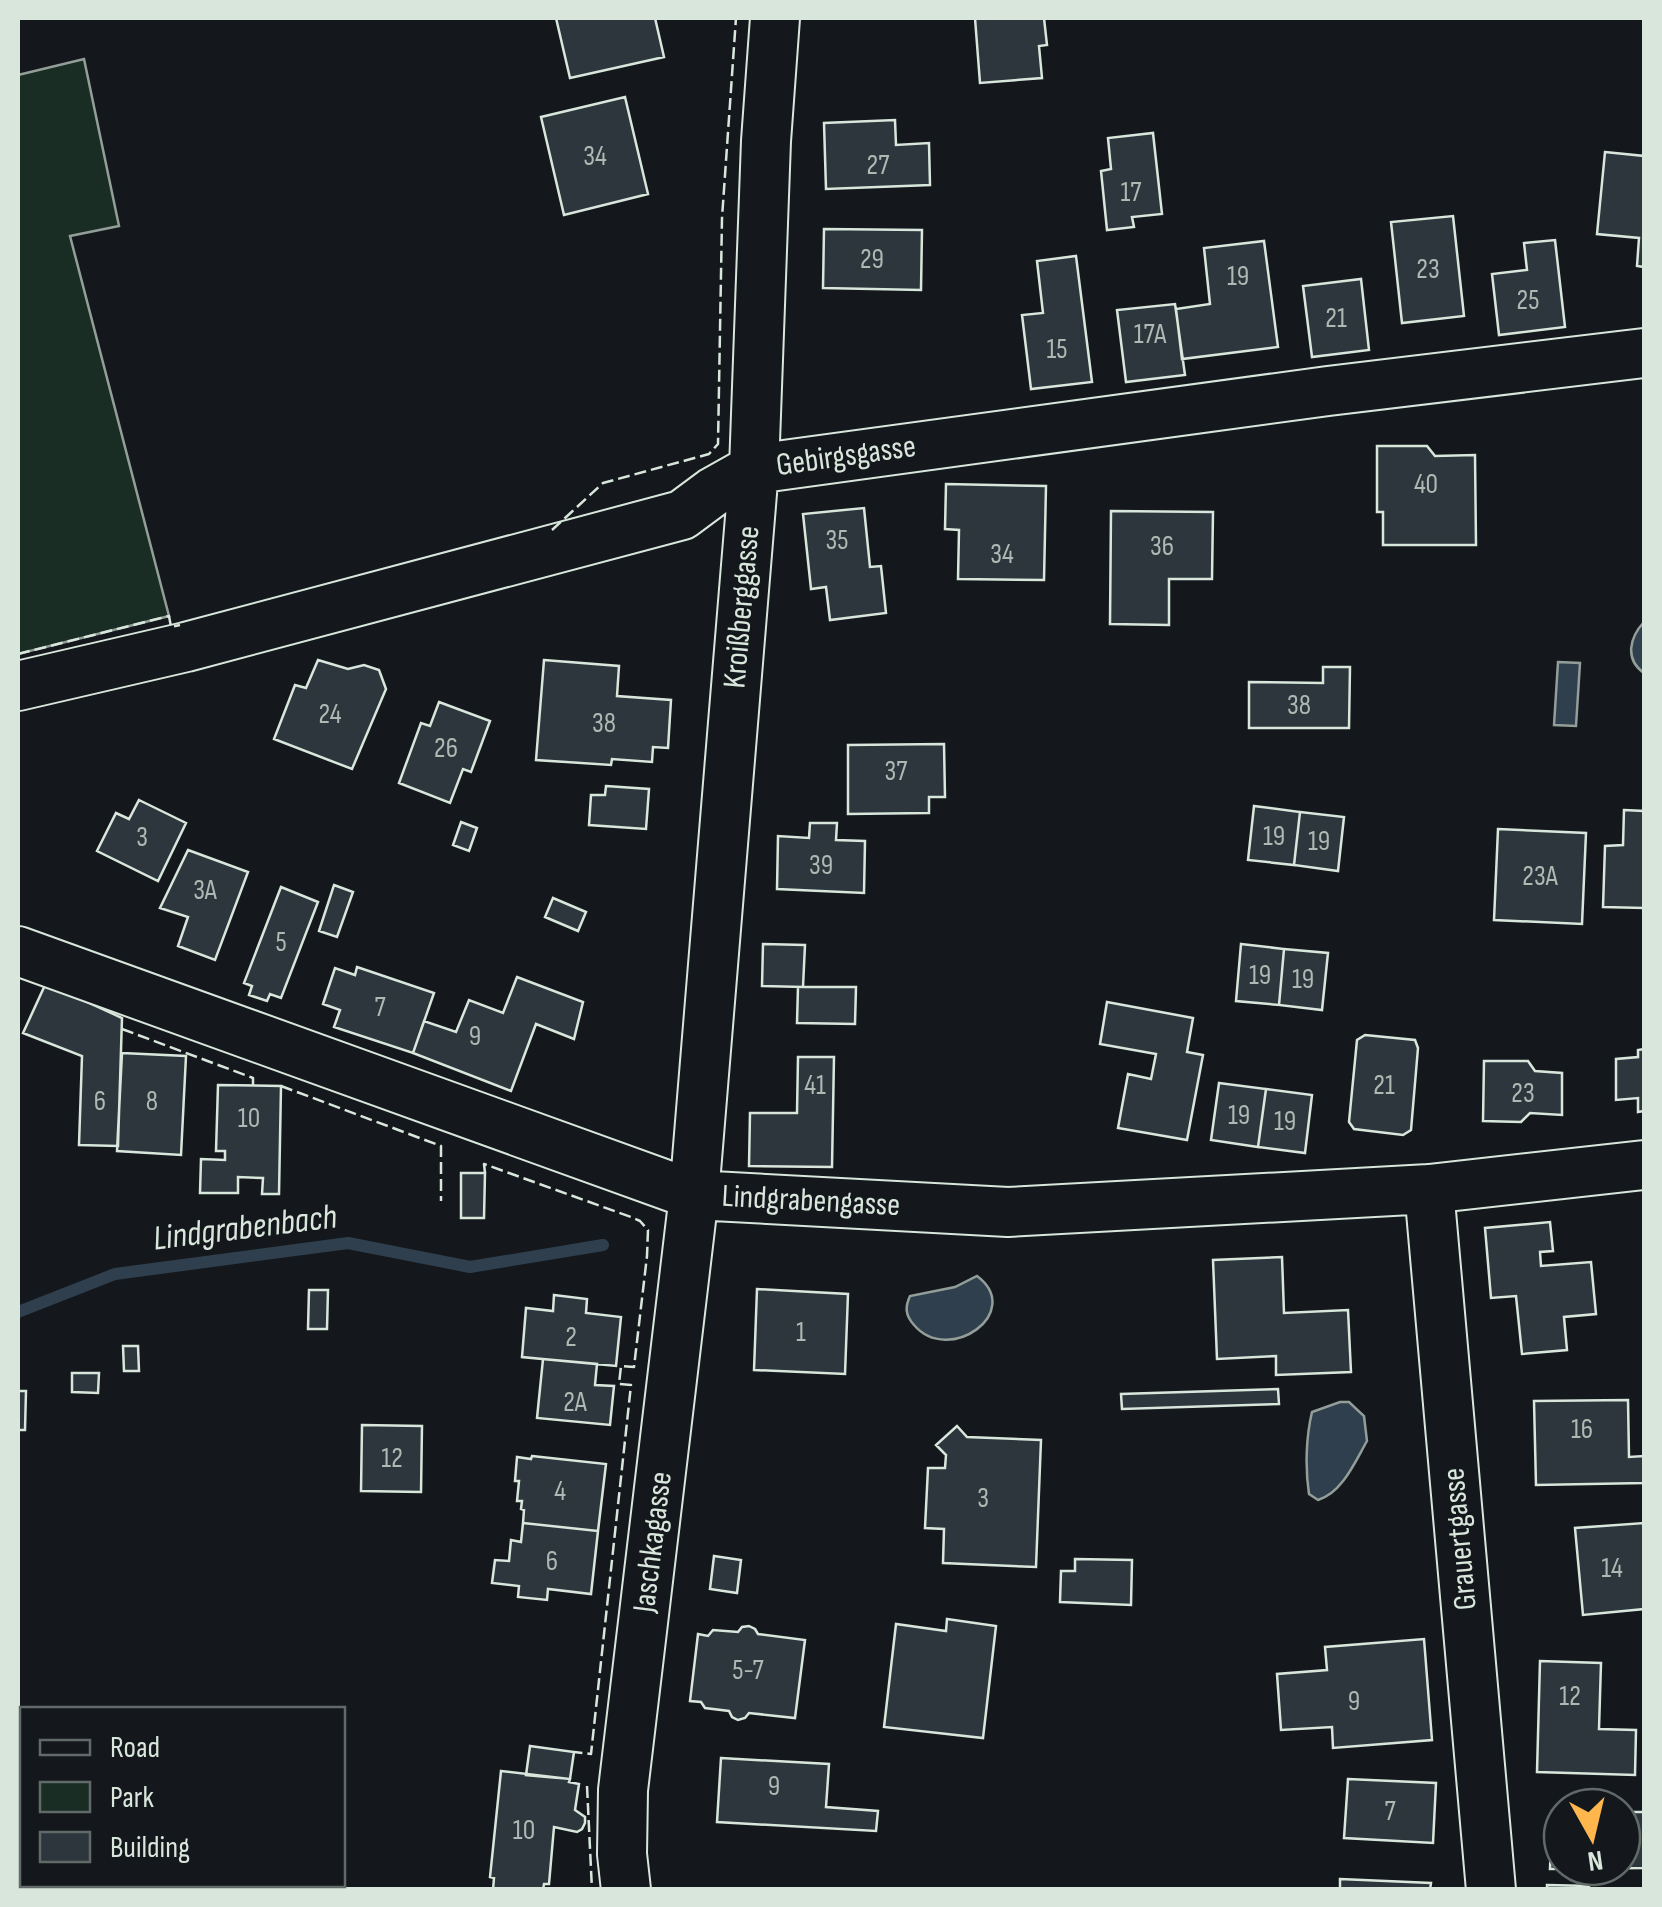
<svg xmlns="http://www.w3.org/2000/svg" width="1662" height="1907" font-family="'Sofia Sans Condensed',sans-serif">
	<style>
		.green { fill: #1a2d24; stroke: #939e99; stroke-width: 2.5 }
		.water { fill: #2f3f4d; stroke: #939e99; stroke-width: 2.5 }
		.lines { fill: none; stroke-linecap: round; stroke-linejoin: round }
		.stream { stroke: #2f3f4d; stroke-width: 12 }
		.building { fill: #2c363c; stroke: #d8e6dc; stroke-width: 2.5 }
		.minor-casing { stroke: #d8e6dc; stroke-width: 52 }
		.minor { stroke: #14181c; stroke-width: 48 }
		.fence { stroke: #d8e6dc; stroke-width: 2.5; stroke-dasharray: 12 5; stroke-linecap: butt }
		.labels { text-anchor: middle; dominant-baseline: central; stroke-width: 8; stroke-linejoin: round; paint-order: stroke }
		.number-label { font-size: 28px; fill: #adbab4 }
		.street-label { font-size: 32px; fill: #d8e6dc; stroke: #14181c }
		.water-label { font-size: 35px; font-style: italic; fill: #d8e6dc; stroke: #14181c }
	</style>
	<rect width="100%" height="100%" fill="#14181c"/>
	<path class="green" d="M84 59 119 226 70 236 169 616 18 654V75Z"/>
	<path class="water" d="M1644 622V673C1624 659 1630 637 1644 622Z
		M1558 662 1580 663 1576 726 1554 725Z
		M977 1276C1025 1312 949 1366 914 1325 905 1315 905 1307 910 1296L955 1287Z
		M1340 1402H1349L1364 1416 1367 1441C1355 1462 1342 1493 1318 1500L1309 1494C1305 1468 1306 1437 1312 1412Z"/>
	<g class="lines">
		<path class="stream" d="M18 1312 115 1274 348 1243 470 1267 603 1245"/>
	</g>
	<path class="building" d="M556 18H655L664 57 570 78Z
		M975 18H1044L1047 45 1039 46 1042 78 980 83Z
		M625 97 648 194 564 215 541 117Z
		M895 120 896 145 929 143 930 185 826 189 824 123Z
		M1153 133 1162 214 1132 217 1134 227 1107 230 1101 171 1111 169 1108 138Z
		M1605 152 1644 156V267L1637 266 1639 238 1597 234Z
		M1453 216 1464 316 1402 323 1391 222Z
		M824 229 922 230 921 290 823 288Z
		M1555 240 1565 327 1499 335 1492 274 1527 270 1524 243Z
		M1264 241 1278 347 1182 359 1176 309 1210 304 1204 248Z
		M1076 256 1092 382 1031 389 1022 315 1043 313 1037 261Z
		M1361 279 1369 350 1312 357 1303 286Z
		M1175 304 1185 375 1126 382 1117 310Z
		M1377 446H1427L1435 456 1475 455 1476 545H1383V512H1377Z
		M946 484 1046 486 1044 580 958 579 959 530 945 529Z
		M864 508 870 567 881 566 886 613 830 620 826 587 811 589 803 514Z
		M1111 511 1213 512 1212 579H1169V625L1110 624Z
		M318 660 348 669 364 665 379 670 386 689 352 769 274 739 295 685 306 688Z
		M544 660 619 666 617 696 671 700 668 748 653 747 652 762 612 759 611 765 536 760Z
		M1323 667H1350L1349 728H1249V682L1323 683Z
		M439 702 490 721 471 772 463 769 450 803 399 783 421 723 430 726Z
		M944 744 945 797H929V813L848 814V745Z
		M606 786 649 789 646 829 589 825 591 795H605Z
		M139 800 186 823 158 881 97 851 116 813 129 819Z
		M1254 806 1300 812 1294 865 1248 860Z
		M1624 810 1644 811V908L1603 907 1605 846 1623 845Z
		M1300 812 1344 817 1338 871 1294 865Z
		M461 822 477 828 469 851 453 845Z
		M810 823H837L836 840 865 841 864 893 777 889 778 836 809 838Z
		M1498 829 1586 833 1582 924 1494 920Z
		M188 850 248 872 215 960 178 946 188 917 160 908Z
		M334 885 353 892 337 937 319 931Z
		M281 887 318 902 281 998 270 994 267 1001 249 995 252 986 244 983Z
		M553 898 586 912 578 931 545 917Z
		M763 944 805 945 803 987 762 986Z
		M1241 944 1284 949 1279 1005 1236 1001Z
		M1284 949 1328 953 1322 1010 1279 1005Z
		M357 967 434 993 413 1053 334 1027 340 1010 323 1004 335 968 355 975Z
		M517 977 583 1002 574 1039 536 1024 511 1091 413 1053 424 1021 456 1032 469 1000 503 1013Z
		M46 983 122 1018 118 1146 79 1145 82 1056 23 1033Z
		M798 987H856L855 1024 797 1023Z
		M1107 1002 1193 1018 1187 1052 1203 1055 1187 1140 1118 1128 1128 1074 1151 1079 1156 1054 1100 1044Z
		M1365 1035 1415 1040 1418 1048 1411 1130 1403 1135 1354 1129 1349 1122 1357 1040Z
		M1644 1049V1111L1638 1112V1098L1616 1100V1059L1638 1057V1050Z
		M122 1053 186 1056 181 1155 117 1151Z
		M798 1057H834L832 1167 749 1166 750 1113H797Z
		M1484 1061H1528L1535 1071 1562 1073V1115L1530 1113 1521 1122 1483 1121Z
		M1219 1083 1266 1089 1258 1147 1211 1140Z
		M218 1085 281 1086 279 1194H262L263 1178 238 1177V1193H200L201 1159 225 1160V1151H216Z
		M1266 1089 1312 1095 1305 1153 1258 1147Z
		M461 1173H485L484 1218H461Z
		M1550 1222 1553 1251 1540 1252 1541 1266 1591 1262 1596 1314 1564 1317 1567 1350 1522 1354 1516 1296 1491 1298 1485 1228Z
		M1282 1257 1284 1313 1348 1310 1351 1372 1276 1375V1356L1217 1359 1213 1260Z
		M757 1289 848 1294 845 1374 754 1370Z
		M309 1290H328L327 1329H308Z
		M554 1295 587 1299 586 1313 621 1317 616 1366 522 1357 526 1308 553 1311Z
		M123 1346H138L139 1371H124Z
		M543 1359 597 1364 595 1385 614 1386 610 1425 537 1418Z
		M72 1373H99L98 1393 72 1392Z
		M1278 1389 1279 1404 1122 1409 1121 1394Z
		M18 1391H26L25 1430H18Z
		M1628 1400 1629 1457 1644 1456V1483L1536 1485 1534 1401Z
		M362 1425 422 1426 421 1492 361 1491Z
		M957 1426 967 1437 1041 1440 1036 1567 943 1563 944 1529 925 1528 928 1468H945L946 1455 936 1445Z
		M532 1456 606 1464 598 1531 523 1523 524 1510 521 1509 522 1501H517L519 1481H515L517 1457 531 1459Z
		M523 1523 598 1531 591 1594 548 1589 547 1600 518 1597 519 1586 492 1583 495 1560 509 1561 511 1540 521 1542Z
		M1644 1523V1609L1583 1615 1575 1528Z
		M714 1556 741 1560 737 1593 710 1589Z
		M1075 1559 1132 1560 1131 1605 1060 1602 1061 1571H1075Z
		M947 1619 996 1626 983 1738 884 1727 896 1624 946 1631Z
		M749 1626 755 1629 758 1634 805 1640 795 1718 749 1713 745 1718 738 1720 732 1717 729 1711 705 1708 701 1702 690 1701 698 1634 708 1636 713 1630 738 1632 742 1627Z
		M1424 1639 1432 1740 1333 1748 1332 1727 1281 1730 1277 1674 1327 1670 1325 1647Z
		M1540 1661 1601 1663 1599 1729 1636 1730 1635 1775 1537 1772Z
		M530 1746 574 1752 570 1779 526 1775Z
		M721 1758 829 1764 826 1807 878 1811 876 1831 717 1822Z
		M501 1771 570 1779 569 1782 579 1784 575 1810 585 1817V1823L582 1829 577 1832 554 1827 549 1884H544L543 1890H493L494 1878 490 1877Z
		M1348 1779 1436 1783 1433 1843 1344 1838Z
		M1552 1811H1562V1867H1622V1812H1644V1868L1550 1869Z
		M1340 1879 1431 1883 1430 1890H1340Z
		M1547 1885 1589 1886V1890H1547Z"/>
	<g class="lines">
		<defs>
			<path id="minor" d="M18 686 186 647 682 515 713 492 754 469 1328 391 1644 353
				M18 951 694 1195 1008 1212 1429 1189 1644 1165
				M1429 1189 1491 1890
				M626 1890 622 1854 623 1790 694 1195 754 469 766 141 775 18"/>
		</defs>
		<use href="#minor" class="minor-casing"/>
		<use href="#minor" class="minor"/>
		<path class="fence" d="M552 530 603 483 709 454 718 444 722 218 736 18
			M18 654 169 616 171 627 180 625
			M122 1029 253 1078V1085
			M281 1086 441 1146V1201
			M485 1173 484 1164 631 1217 640 1221 648 1230 647 1256 634 1367 621 1366 619 1384 631 1385 591 1754 574 1752
			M587 1786 592 1890"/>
	</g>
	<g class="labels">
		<g class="number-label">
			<text x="595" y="156">34</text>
			<text x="878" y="165">27</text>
			<text x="1131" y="192">17</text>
			<text x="872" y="259">29</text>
			<text x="1428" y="269">23</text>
			<text x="1238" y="276">19</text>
			<text x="1528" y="300">25</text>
			<text x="1336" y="318">21</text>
			<text x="1150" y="334">17A</text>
			<text x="1057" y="349">15</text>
			<text x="1426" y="484">40</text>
			<text x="837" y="540">35</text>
			<text x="1162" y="546">36</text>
			<text x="1002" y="554">34</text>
			<text x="1299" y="705">38</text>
			<text x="330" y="714">24</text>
			<text x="604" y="723">38</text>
			<text x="446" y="748">26</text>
			<text x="896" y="771">37</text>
			<text x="1274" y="836">19</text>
			<text x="142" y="837">3</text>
			<text x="1319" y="841">19</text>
			<text x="821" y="865">39</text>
			<text x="1540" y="876">23A</text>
			<text x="205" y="890">3A</text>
			<text x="281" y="942">5</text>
			<text x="1260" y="975">19</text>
			<text x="1303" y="979">19</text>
			<text x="380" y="1007">7</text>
			<text x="475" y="1036">9</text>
			<text x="815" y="1085">41</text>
			<text x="1384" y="1085">21</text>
			<text x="1523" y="1093">23</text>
			<text x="100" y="1101">6</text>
			<text x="152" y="1101">8</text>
			<text x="1239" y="1115">19</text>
			<text x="249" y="1118">10</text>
			<text x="1285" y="1121">19</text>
			<text x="801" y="1332">1</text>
			<text x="571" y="1337">2</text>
			<text x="575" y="1402">2A</text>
			<text x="1582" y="1429">16</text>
			<text x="392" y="1458">12</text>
			<text x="560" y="1491">4</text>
			<text x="983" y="1498">3</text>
			<text x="552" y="1561">6</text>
			<text x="1612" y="1568">14</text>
			<text x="748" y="1670">5-7</text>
			<text x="1570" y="1696">12</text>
			<text x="1354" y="1701">9</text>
			<text x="774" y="1786">9</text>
			<text x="1390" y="1811">7</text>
			<text x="524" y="1830">10</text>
		</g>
		<g class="street-label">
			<text transform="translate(846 456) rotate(-8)">Gebirgsgasse</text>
			<text transform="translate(742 607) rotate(-85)">Kroißberggasse</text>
			<text transform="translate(811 1201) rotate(3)">Lindgrabengasse</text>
			<text transform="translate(1460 1539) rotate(-95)">Grauertgasse</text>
			<text transform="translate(653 1542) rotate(-83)">Jaschkagasse</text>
		</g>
		<g class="water-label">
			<text transform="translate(245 1228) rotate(-7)">Lindgrabenbach</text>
		</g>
	</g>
	<rect width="1662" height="1907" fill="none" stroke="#d8e6dc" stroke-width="40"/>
	<rect x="20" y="1707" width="325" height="180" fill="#14181c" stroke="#626a69" stroke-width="2.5"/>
	<rect x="40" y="1740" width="50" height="15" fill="#14181c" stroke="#626a69" stroke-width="2.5"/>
	<text x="110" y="1757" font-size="30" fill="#d8e6dc">Road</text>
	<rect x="40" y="1782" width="50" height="30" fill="#1a2d24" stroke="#626a69" stroke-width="2.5"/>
	<text x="110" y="1807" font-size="30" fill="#d8e6dc">Park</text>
	<rect x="40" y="1832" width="50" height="30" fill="#2c363c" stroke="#626a69" stroke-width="2.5"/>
	<text x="110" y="1857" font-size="30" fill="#d8e6dc">Building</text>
	<g transform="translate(1592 1837) rotate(172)"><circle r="48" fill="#14181c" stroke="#626a69" stroke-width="2.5"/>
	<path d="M0-8L18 38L0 25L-18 38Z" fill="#ffb74d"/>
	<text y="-15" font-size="28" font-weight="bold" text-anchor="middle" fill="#d8e6dc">N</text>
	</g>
</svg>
